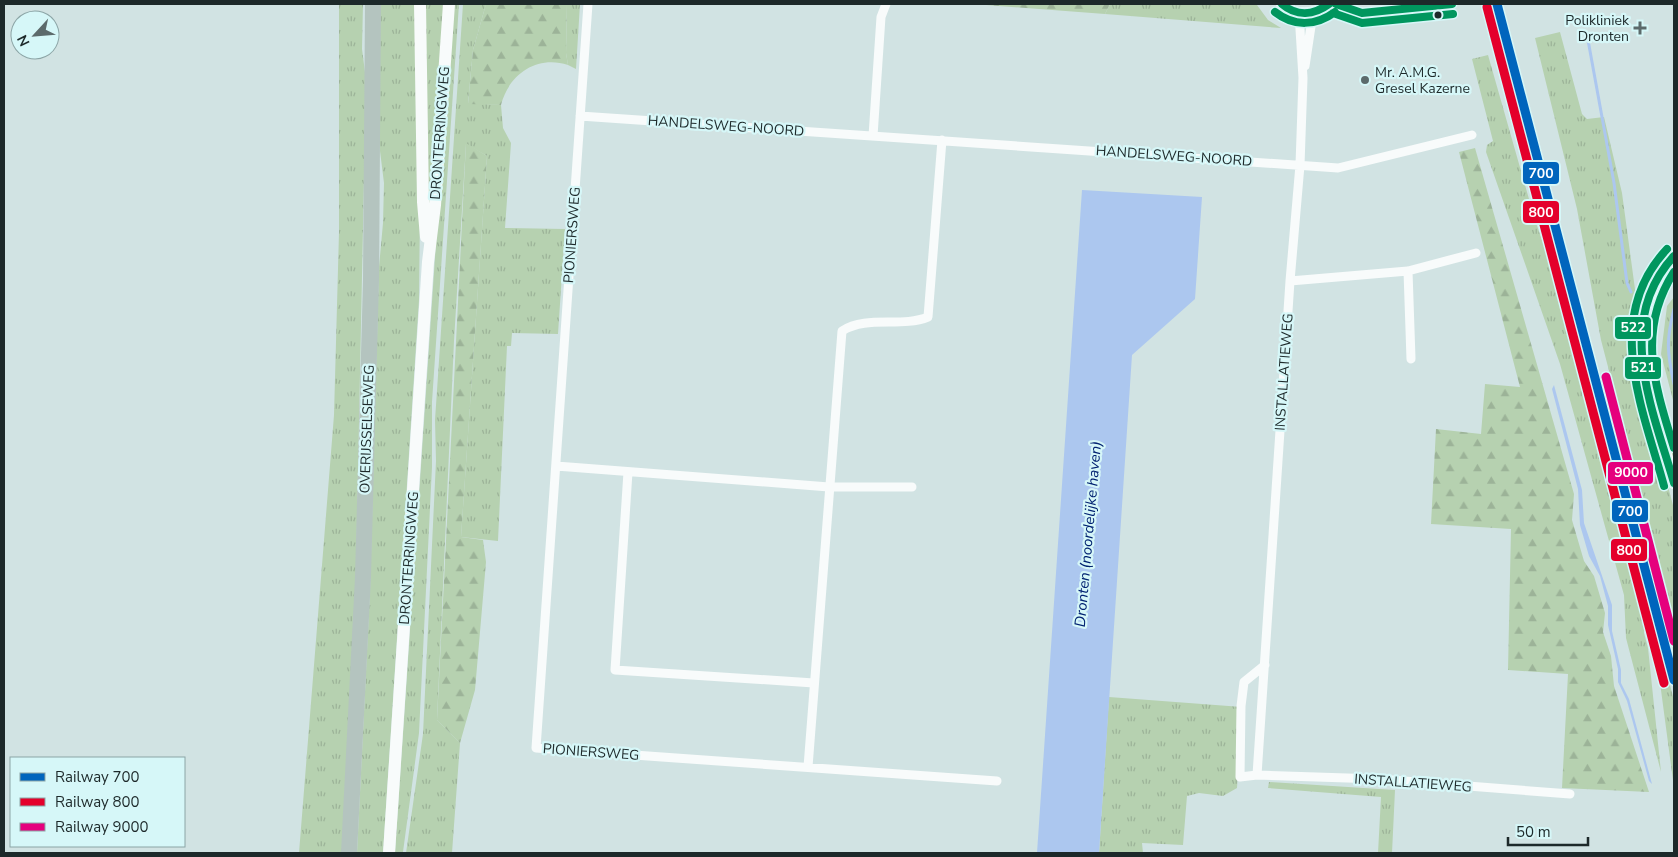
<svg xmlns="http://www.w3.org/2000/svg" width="1678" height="857" font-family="'Nunito Sans',sans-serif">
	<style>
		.grass { fill: url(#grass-tufts) }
		.forest { fill: url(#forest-firs) }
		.water { fill: #acc7ef }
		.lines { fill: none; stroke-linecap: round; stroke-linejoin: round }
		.stream { stroke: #acc7ef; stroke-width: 3 }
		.street { stroke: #f8fbfb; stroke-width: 9 }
		.secondary { stroke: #f8fbfb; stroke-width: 12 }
		.highway { stroke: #b4c4bf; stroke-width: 16 }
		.bus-1-casing { stroke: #d6f7f8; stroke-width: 11 }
		.bus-2-casing { stroke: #d6f7f8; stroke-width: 11 }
		.bus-3-casing { stroke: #d6f7f8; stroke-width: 11 }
		.bus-1 { stroke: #00965e; stroke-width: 8 }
		.bus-2 { stroke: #00965e; stroke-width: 8 }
		.bus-3 { stroke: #00965e; stroke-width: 8 }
		.rail-1-casing { stroke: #d6f7f8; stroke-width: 12 }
		.rail-2-casing { stroke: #d6f7f8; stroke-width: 12 }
		.rail-3-casing { stroke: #d6f7f8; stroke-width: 12 }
		.rail-1 { stroke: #0065bd; stroke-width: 9 }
		.rail-2 { stroke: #e4002b; stroke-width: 9 }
		.rail-3 { stroke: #e5007d; stroke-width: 9 }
		.bus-dot { fill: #1d292a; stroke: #d6f7f8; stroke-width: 2 }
		.poi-dot { fill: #5c6a6b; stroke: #d6f7f8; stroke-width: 2 }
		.labels { text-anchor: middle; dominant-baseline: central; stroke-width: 4.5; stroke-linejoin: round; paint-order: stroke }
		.poi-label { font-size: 14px; fill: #1d292a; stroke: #d6f7f8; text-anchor: end }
		.street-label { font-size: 14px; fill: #1d292a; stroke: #d6f7f8 }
		.water-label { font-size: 15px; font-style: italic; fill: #012271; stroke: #d6f7f8 }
		.line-badge { stroke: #d6f7f8; stroke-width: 2 }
		.badge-label { font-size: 14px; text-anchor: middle; font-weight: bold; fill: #fff }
	</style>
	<defs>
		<pattern id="grass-tufts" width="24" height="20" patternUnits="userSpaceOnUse" patternTransform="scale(1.25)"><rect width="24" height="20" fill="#b6d1b0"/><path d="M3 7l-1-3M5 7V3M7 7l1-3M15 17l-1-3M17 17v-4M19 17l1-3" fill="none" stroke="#9cb398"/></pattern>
		<pattern id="forest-firs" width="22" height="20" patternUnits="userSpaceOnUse" patternTransform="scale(1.25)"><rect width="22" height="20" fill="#b6d1b0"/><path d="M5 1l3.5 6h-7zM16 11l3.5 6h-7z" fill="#9cb398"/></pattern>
	</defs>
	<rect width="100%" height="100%" fill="#d1e3e3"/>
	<path class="grass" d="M339 4H363L362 49 366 80 356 570 343 853H299L334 415 339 232Z
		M380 4H416L420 207 419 300 383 853H357L370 591 379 267 383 223 384 183 380 151Z
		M424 4H445L431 206H427Z
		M452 4H459L432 402V467L419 733 403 852 395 853Z
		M463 4H486L473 50 468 103 501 105 503 128 511 143 505 228 565 229 558 334 512 333 511 346H507L498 541 461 537 487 156 466 144 454 341 437 720 460 743 452 853H406L423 734 436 461 435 420Z
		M567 4H580L576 69 568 65 566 53Z
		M1110 4 1257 5 1268 20 1281 28 1105 14Z
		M1560 32 1582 114 1587 119 1604 117 1622 193 1637 304 1633 339 1638 373 1674 509V620L1601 340 1577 209 1535 38Z
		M1488 55 1535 220 1578 343 1647 601 1644 633 1648 648 1661 772 1626 638 1624 595 1560 364 1486 152 1487 145 1493 141 1472 59Z
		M1674 269V273C1657 298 1649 320 1651 350L1674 452V463L1648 343C1649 314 1657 292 1674 269Z
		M1674 297V404L1661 354 1667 306Z
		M1662 655 1674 700V788L1657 660Z
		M1109 697 1242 707 1237 788 1223 796 1199 793 1187 796 1183 845 1142 843 1143 853H1099Z
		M1269 782 1395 790 1392 853H1378L1381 797 1268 788Z"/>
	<path class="forest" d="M486 4H567L566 53 568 65C537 55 509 74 501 105L468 104 473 50Z
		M973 4H1110L1105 14Z
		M466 143 487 156 461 537 483 540 486 562 475 690 460 743 437 720Z
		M1475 148 1574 494 1572 520 1584 561 1594 576 1605 613 1603 632 1611 656 1614 686 1649 792 1562 788 1568 674 1508 670 1511 529 1431 524 1436 429 1481 434 1485 384 1520 387 1459 152Z"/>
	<path class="water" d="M1082 190 1202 197 1195 299 1132 355 1099 853H1037Z
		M1554 385 1582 490 1584 523 1612 605V631L1621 670V683L1629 699 1652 784 1649 781 1627 701 1618 682V669L1608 625V606L1600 576 1589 556 1580 525 1578 489 1552 389Z"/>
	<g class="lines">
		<path class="stream" d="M1588 40 1614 183 1627 283 1631 292
			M1674 309C1666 340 1667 352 1674 384"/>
		<path class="street" d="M588 4 536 748 997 781
			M1305 66 1313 13
			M580 116 1338 168 1472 135
			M873 136 881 17 886 4
			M1408 271 1411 359
			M1290 281 1408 271 1476 253
			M556 466 829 487H912
			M628 472 615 670 814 683
			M1265 665 1244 682 1241 706 1240 777 1257 775 1378 779 1570 794
			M808 767 842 331C867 315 901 328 928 317L942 140
			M1257 775 1290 281 1300 165 1303 78 1299 13"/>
		<path class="secondary" d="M420 4 423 202 426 237
			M1282 4C1294 17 1316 16 1329 4
			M1674 256C1667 263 1662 272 1657 281 1619 344 1658 419 1674 483
			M389 853 428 262 435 205 449 4"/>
		<path class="highway" d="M349 853 363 577 371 280 373 4"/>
		<defs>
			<path id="bus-1" d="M1282 4C1297 17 1314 15 1329 4
				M1336 4 1362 13 1452 4
				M1674 256C1613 322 1653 410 1674 483"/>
			<path id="bus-2" d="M1275 12C1294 27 1316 26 1335 12
				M1333 13 1362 23 1453 14
				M1664 486C1643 409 1602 318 1667 249"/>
			<path id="bus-3" d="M1674 272C1636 331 1655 386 1674 448"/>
		</defs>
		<use href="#bus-1" class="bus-1-casing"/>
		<use href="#bus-2" class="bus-2-casing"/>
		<use href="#bus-3" class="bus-3-casing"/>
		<use href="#bus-1" class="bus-1"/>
		<use href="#bus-2" class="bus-2"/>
		<use href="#bus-3" class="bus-3"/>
		<defs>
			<path id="rail-1" d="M1497 4 1674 680"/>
			<path id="rail-2" d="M1487 7 1664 683"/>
			<path id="rail-3" d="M1606 377 1674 641"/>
		</defs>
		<use href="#rail-1" class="rail-1-casing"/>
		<use href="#rail-2" class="rail-2-casing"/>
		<use href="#rail-3" class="rail-3-casing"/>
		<use href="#rail-1" class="rail-1"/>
		<use href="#rail-2" class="rail-2"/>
		<use href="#rail-3" class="rail-3"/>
	</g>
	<circle class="bus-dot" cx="1438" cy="15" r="4.5"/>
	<g class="poi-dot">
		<path d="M1637.5 20.5h5v5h5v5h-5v5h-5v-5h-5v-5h5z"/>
		<circle cx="1365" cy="80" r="5"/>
	</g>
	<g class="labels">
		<g class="poi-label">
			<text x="1629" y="20">Polikliniek<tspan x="1629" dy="16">Dronten</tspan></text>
			<text x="1375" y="72" text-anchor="start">Mr. A.M.G.<tspan x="1375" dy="16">Gresel Kazerne</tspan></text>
		</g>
		<g class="street-label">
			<text transform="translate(726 126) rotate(4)">HANDELSWEG-NOORD</text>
			<text transform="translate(440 133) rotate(-86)">DRONTERRINGWEG</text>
			<text transform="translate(1174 156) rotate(4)">HANDELSWEG-NOORD</text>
			<text transform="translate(572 235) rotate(-86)">PIONIERSWEG</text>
			<text transform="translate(1284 372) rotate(-86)">INSTALLATIEWEG</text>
			<text transform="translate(367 429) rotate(-88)">OVERIJSSELSEWEG</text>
			<text transform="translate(409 558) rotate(-86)">DRONTERRINGWEG</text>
			<text transform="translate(591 752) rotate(4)">PIONIERSWEG</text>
			<text transform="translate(1413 783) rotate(4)">INSTALLATIEWEG</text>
		</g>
		<g class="water-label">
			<text transform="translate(1088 534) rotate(-85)">Dronten (noordelijke haven)</text>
		</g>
	</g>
	<g class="line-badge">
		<rect x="1522" y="161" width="38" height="24" rx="5" fill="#0065bd"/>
		<rect x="1522" y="200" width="38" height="24" rx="5" fill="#e4002b"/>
		<rect x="1614" y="316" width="38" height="24" rx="5" fill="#00965e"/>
		<rect x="1624" y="356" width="38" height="24" rx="5" fill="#00965e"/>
		<rect x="1607" y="461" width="47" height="24" rx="5" fill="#e5007d"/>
		<rect x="1611" y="499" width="38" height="24" rx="5" fill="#0065bd"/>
		<rect x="1610" y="538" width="38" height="24" rx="5" fill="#e4002b"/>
	</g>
	<g class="badge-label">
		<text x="1541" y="178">700</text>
		<text x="1541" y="217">800</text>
		<text x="1633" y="332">522</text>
		<text x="1643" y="372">521</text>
		<text x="1631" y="477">9000</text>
		<text x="1630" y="516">700</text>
		<text x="1629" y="555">800</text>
	</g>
	<rect width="1678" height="857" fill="none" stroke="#1d292a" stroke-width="10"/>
	<rect x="10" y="757" width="175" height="90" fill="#d6f7f8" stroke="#8ca5a6"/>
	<rect x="20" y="773" width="25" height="8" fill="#0065bd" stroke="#8ca5a6"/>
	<text x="55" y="782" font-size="15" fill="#1d292a">Railway 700</text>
	<rect x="20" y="798" width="25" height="8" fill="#e4002b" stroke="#8ca5a6"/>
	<text x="55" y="807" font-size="15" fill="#1d292a">Railway 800</text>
	<rect x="20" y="823" width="25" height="8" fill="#e5007d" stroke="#8ca5a6"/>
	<text x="55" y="832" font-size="15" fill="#1d292a">Railway 9000</text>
	<g transform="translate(35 35) rotate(244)"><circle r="24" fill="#d6f7f8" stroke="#8ca5a6"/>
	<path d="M0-4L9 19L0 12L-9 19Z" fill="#5c6a6b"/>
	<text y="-8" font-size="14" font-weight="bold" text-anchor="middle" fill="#1d292a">N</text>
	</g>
	<path d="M1508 837v8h80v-8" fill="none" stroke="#1d292a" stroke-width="2.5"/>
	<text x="1516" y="837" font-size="15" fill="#1d292a" stroke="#d6f7f8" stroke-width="4" paint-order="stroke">50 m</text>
</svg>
